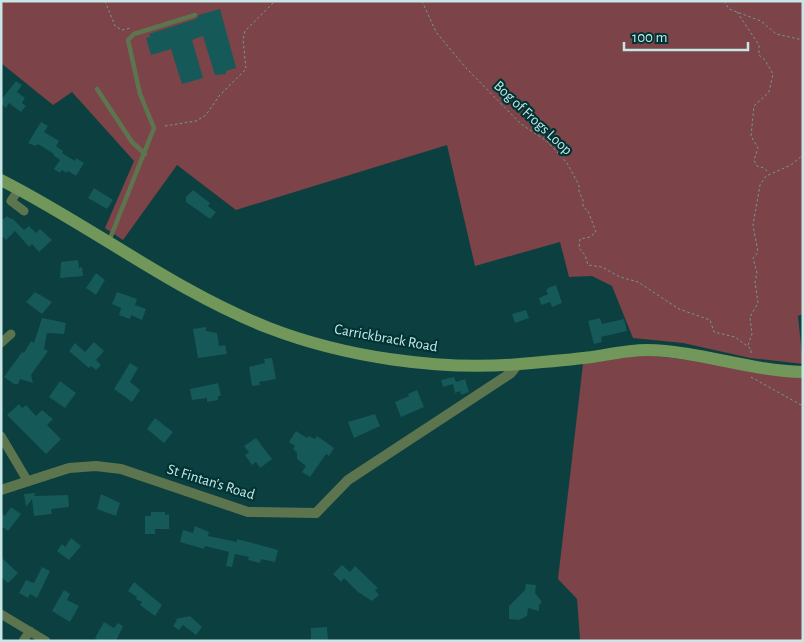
<svg xmlns="http://www.w3.org/2000/svg" width="804" height="642" font-family="'Alegreya Sans',sans-serif">
	<style>
		.green { fill: #7c4348 }
		.building { fill: #155959 }
		.lines { fill: none; stroke-linecap: round; stroke-linejoin: round }
		.path { stroke: #729a9a; stroke-width: 1; stroke-dasharray: 2.5 2.5; stroke-linecap: butt }
		.service { stroke: #5d754f; stroke-width: 4.5 }
		.minor { stroke: #5d754f; stroke-width: 9 }
		.tertiary { stroke: #5d754f; stroke-width: 10 }
		.secondary { stroke: #71975b; stroke-width: 12 }
		.labels { text-anchor: middle; dominant-baseline: central; stroke-width: 4.5; stroke-linejoin: round; paint-order: stroke }
		.street-label { font-size: 15px; fill: #c8e6e6; stroke: #003434 }
	</style>
	<rect width="100%" height="100%" fill="#0c3f3f"/>
	<path class="green" d="M1 1H803V314L798 316 803 364 750 358 683 343 633 338 612 286 592 276 569 277 560 242 475 266 447 145 236 210 177 165 123 240 105 228 134 161 72 92 53 105 1 63Z
		M631 353 803 374V641H579L580 639 577 599 558 579 583 364Z"/>
	<path class="building" d="M220 9 236 68 226 71V74L215 75 203 36 192 40 203 78 182 84 171 49 151 55 146 38 150 37 149 34 196 19 199 15Z
		M16 81 22 85 17 92 25 98 22 103 26 106 21 112 9 103 6 108 1 104V100Z
		M41 122 48 126 44 132 59 141 56 146 63 151 62 153 75 161 76 158 84 163 76 176 68 171 66 173 62 170 60 173 54 169 60 160 53 155 54 154 38 144 35 146 28 143Z
		M94 188 113 200 107 209 88 198Z
		M193 190 210 203 208 206 216 212 210 219 186 202V197Z
		M7 216 11 219 12 218 24 230 29 226 36 233 40 229 52 240 39 252 32 244 29 247 15 231 6 240 1 235V221Z
		M78 260 79 268 82 267 83 276 60 278 61 262Z
		M96 273 105 280 96 295 86 288Z
		M556 285 562 303 552 307 550 302 541 305 539 298 548 294 546 291 548 288Z
		M35 292 52 302 42 314 26 302Z
		M117 292 137 299 135 305 146 309 142 320 131 315 130 319 119 315 121 308 112 304Z
		M526 310 529 318 515 323 512 314Z
		M42 318 66 323 64 334 47 333 44 349 48 351 31 375 33 383 20 379 18 384H14L4 377 22 352 24 353 31 341 34 343Z
		M600 318 602 324 624 319 627 331 601 337 602 342 594 344 588 321Z
		M206 327V331L217 333 219 346 225 345 227 354 198 358 193 329Z
		M94 342 104 351 96 360 101 365 96 370 91 366 89 368 69 351 75 343 85 352Z
		M272 358 276 379 259 382 260 385 252 386 249 367 265 363 264 359Z
		M130 363 138 368 130 382 140 390 132 402 114 389Z
		M454 377 456 382 465 379 469 392 461 395 460 391 455 393 453 384 443 387 441 380Z
		M60 381 76 393 65 408 49 397Z
		M218 383 221 396H218V400L207 402V398L192 400 190 389Z
		M417 390 424 407 401 417 395 402 409 396 408 394Z
		M19 404 22 408 26 405 36 416 42 410 53 419 47 425 61 439 46 454 7 415Z
		M375 414 380 426 354 438 348 422Z
		M155 418 173 432 164 443 147 429Z
		M296 431 307 438 308 436 315 439 317 436 334 448 329 456 326 454 310 477 302 472 306 466 297 459V453L293 449 295 446 289 442Z
		M256 438 272 459 260 468 256 462 252 465 245 455 249 452 244 446Z
		M36 493 34 496 68 495 69 507 51 509 52 514 34 516 32 499 26 507 24 494Z
		M101 494 120 503 116 516 97 509Z
		M11 507 21 514 8 531 1 526V513L5 516Z
		M151 512H165V515L169 514V529H155V534H145V516H151Z
		M195 526 209 532 208 536 237 542V539L278 550 275 562 261 559 260 563 248 560 249 557 235 554 232 567 226 566 229 552 205 546 204 549 180 542 183 530 193 533Z
		M71 538 81 546 69 560 57 551 62 544 65 547Z
		M1 557 18 573 8 583 1 577Z
		M342 565 350 572 355 566 378 588 375 590 379 595 372 601 358 592 344 578 341 582 333 574Z
		M42 567 50 571 37 598 30 594 28 598 19 593 26 580 34 583Z
		M134 582 162 605 155 616 140 605 142 602 136 599 137 597 128 591Z
		M526 584 536 585 535 593 542 602 539 605V611L528 608 527 616 519 620 509 619V606L525 590Z
		M64 590 70 594 67 600 79 606 70 622 52 611Z
		M190 616 202 627 196 635 183 625 179 630 173 626 177 620 175 619Z
		M104 622 114 628 118 623 123 626 116 641H99L95 638Z
		M327 627 328 641H311V628Z"/>
	<g class="lines">
		<path class="path" d="M105 1 115 26 122 30 131 28
			M422 1 436 32 466 68 521 124 548 142 567 163 579 185V192L583 200V207L588 211 596 232 590 237 580 239 579 248 585 255 588 265 602 267 620 277 638 282 679 309 710 320 714 332 735 337 751 349V354
			M724 1 729 9 761 21 776 34 803 40
			M737 12 759 45V55L765 60 773 74 769 92 754 106 751 136 758 148 754 160 757 166 764 168 768 172
			M165 126 196 121 206 115 219 96 246 69 243 39 245 31 275 1
			M748 345 752 334 750 317 758 303 755 282 757 273 753 258 758 252 753 225 760 185 766 176 791 165 803 155
			M751 377 803 406"/>
		<path class="service" d="M97 89 132 142 145 154
			M109 241 154 128 140 94 128 40 134 34 195 15"/>
		<path class="minor" d="M19 189 11 201 24 211
			M1 343 11 334
			M1 436 27 480
			M1 614 46 641
			M23 641 30 631"/>
		<path class="tertiary" d="M1 490 69 468 96 466 121 469 248 512 316 513 348 480 511 373 518 364"/>
		<path class="secondary" d="M1 180C92 226 174 291 269 328 344 357 440 371 520 364 544 362 568 360 592 357 611 354 629 350 647 350 700 351 750 371 803 372"/>
	</g>
	<g class="labels">
		<g class="street-label">
			<text transform="translate(533 118) rotate(43)">Bog of Frogs Loop</text>
			<text transform="translate(386 338) rotate(10)">Carrickbrack Road</text>
			<text transform="translate(211 482) rotate(17)">St Fintan's Road</text>
		</g>
	</g>
	<rect width="804" height="642" fill="none" stroke="#c8e6e6" stroke-width="5"/>
	<path d="M624 42v8h124v-8" fill="none" stroke="#c8e6e6" stroke-width="2.5"/>
	<text x="632" y="42" font-size="15" fill="#c8e6e6" stroke="#003434" stroke-width="4" paint-order="stroke">100 m</text>
</svg>
